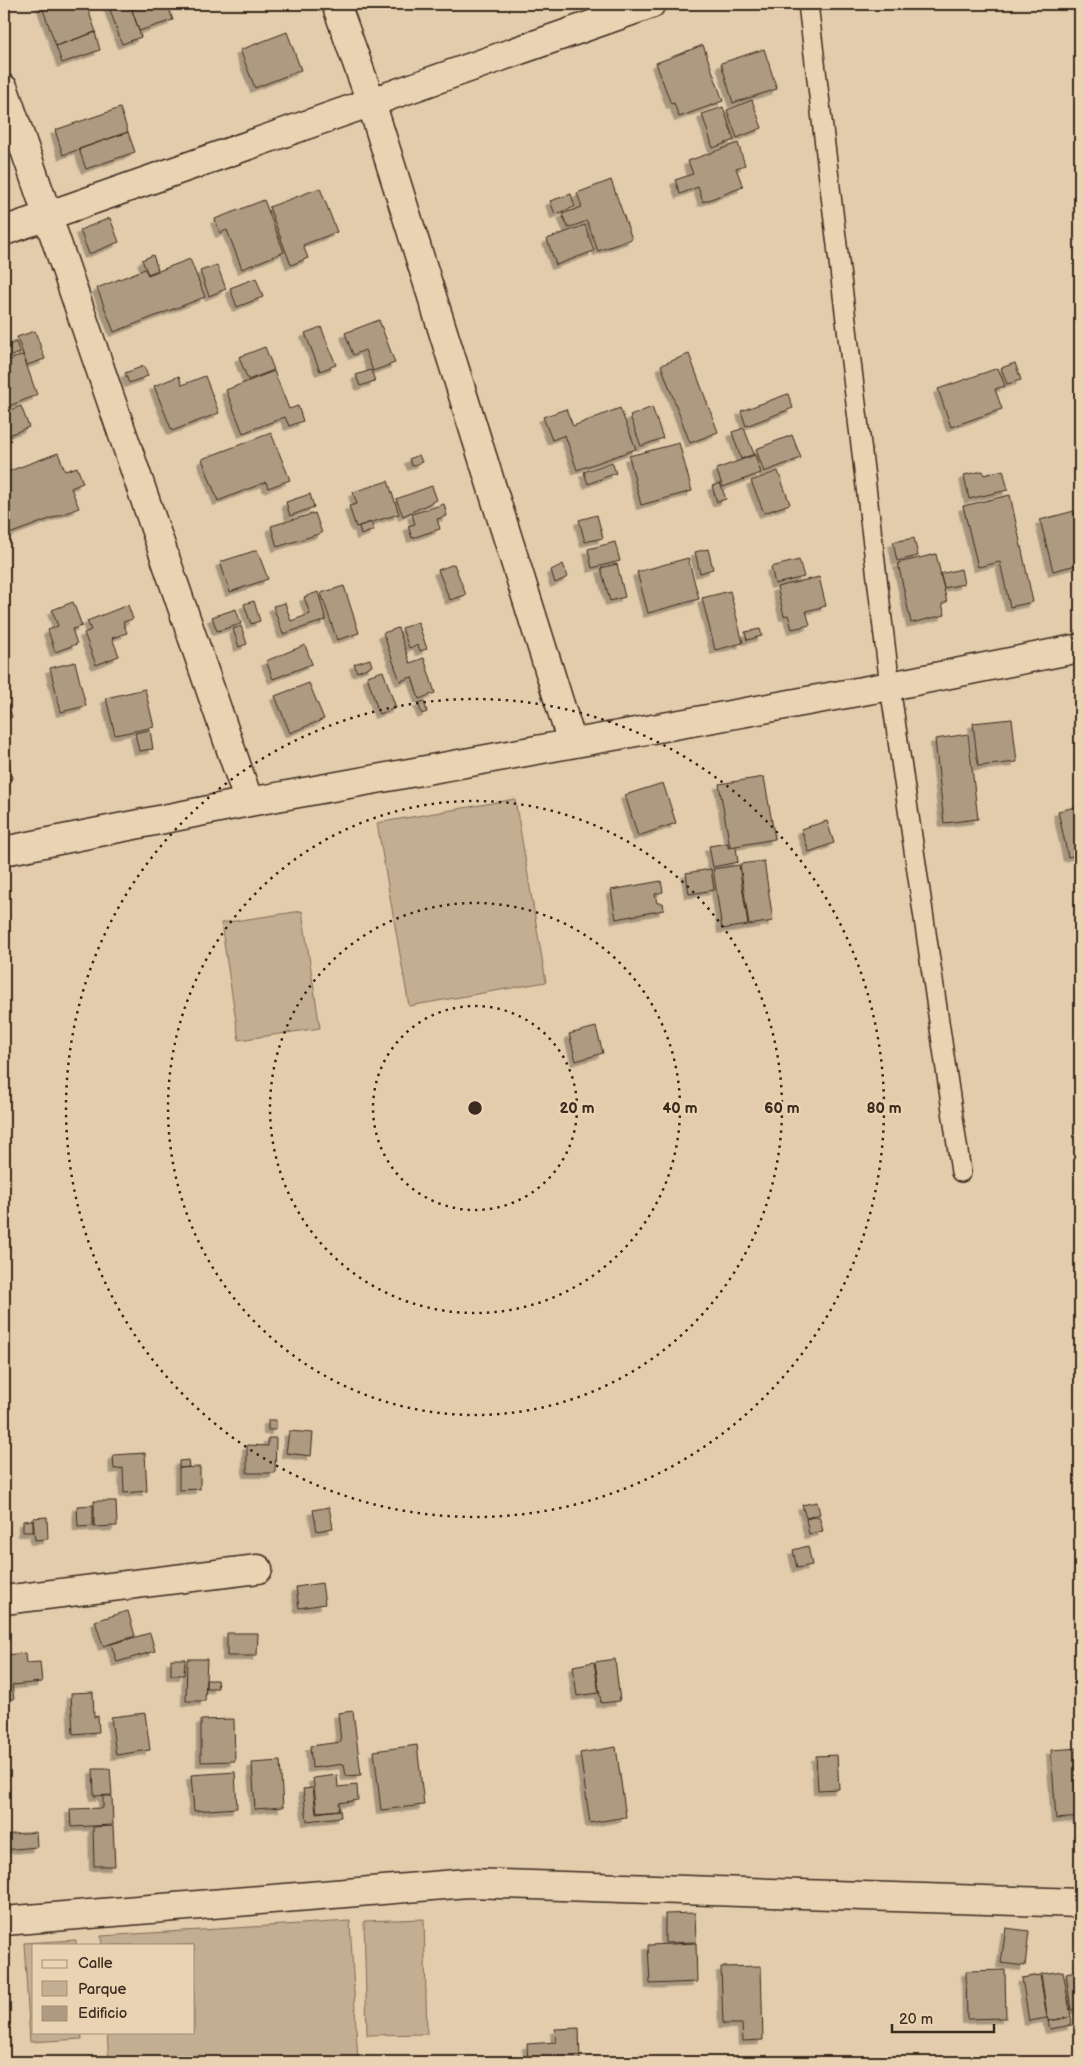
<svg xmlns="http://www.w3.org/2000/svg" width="1084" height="2066" font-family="'Balsamiq Sans',sans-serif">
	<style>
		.green { fill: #c3ae92; stroke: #7f6c58 }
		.building { fill: #ae9a80; stroke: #3b2a1e; filter: url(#shadow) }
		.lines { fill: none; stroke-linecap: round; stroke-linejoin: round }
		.service-casing { stroke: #3b2a1e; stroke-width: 22 }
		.minor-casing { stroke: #3b2a1e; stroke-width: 31 }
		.service { stroke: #e9d3b2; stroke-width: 19 }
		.minor { stroke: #e9d3b2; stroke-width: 28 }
		.ring { fill: none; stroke: #3b2a1e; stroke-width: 2.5; stroke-dasharray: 2.5 5 }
		.centre { fill: #3b2a1e; stroke: #e9d3b2; stroke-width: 2.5 }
		.ring-label { font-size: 15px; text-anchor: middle; font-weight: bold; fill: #3b2a1e; stroke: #e9d3b2; stroke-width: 5; stroke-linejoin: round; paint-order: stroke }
	</style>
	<defs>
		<filter id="shadow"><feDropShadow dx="-4.5" dy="4.5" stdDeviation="0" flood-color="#0004"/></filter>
	</defs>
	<rect width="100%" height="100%" fill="#e2ccac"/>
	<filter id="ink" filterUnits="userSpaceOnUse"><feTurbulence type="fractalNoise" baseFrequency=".02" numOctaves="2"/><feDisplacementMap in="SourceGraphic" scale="10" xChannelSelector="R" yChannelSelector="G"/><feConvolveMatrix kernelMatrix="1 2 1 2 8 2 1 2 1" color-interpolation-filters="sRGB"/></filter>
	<g filter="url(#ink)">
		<path class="green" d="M515 799 546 982 409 1006 377 823Z
			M302 911 320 1028 239 1040 221 923Z
			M424 1919 427 2034 367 2035 364 1921Z
			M350 1921 358 2062H109L107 2032H194V1945H102L101 1936Z
			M76 1940V1945H34V2032H81L82 2039 30 2042 24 1943Z"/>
		<path class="building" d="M41 4H86L96 32 56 46Z
			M108 4H130L141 37 122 44Z
			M149 4H167L173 20 139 31 132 10Z
			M95 32 100 50 62 63 56 46Z
			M287 32 301 70 255 88 240 50Z
			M703 45 723 101 679 117 674 103 671 104 656 63Z
			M764 49 777 89 733 103 721 63Z
			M752 100 762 128 737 138 727 110Z
			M723 107 734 140 713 148 702 114Z
			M120 108 128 132 63 155 55 130Z
			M128 132 135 152 86 169 79 149Z
			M738 143 745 165 736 168 743 187 703 202 698 187 680 194 675 180 693 174 688 161Z
			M611 180 632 239 598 251 587 221 568 228 562 214 582 207 577 193Z
			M320 188 337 232 303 245 308 258 291 265 269 207Z
			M571 194 575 207 555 214 550 201Z
			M264 200 284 252 242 269 227 230 220 233 215 219Z
			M110 218 119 242 89 254 80 230Z
			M585 225 594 251 556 265 547 239Z
			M153 255 158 270 148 274 142 260Z
			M190 259 205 297 114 332 97 288 145 269 148 275Z
			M217 265 226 289 209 296 200 271Z
			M256 278 263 297 237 307 230 288Z
			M379 320 395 363 373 371 365 350 353 355 345 333Z
			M321 327 336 365 320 371 305 333Z
			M35 331 45 359 27 365 17 337Z
			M16 342 20 353 4 359V347Z
			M265 347 274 370 248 380 239 357Z
			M689 354 718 432 690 443 661 365Z
			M23 355 37 395 4 408V362Z
			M1015 363 1021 380 1007 384 1001 368Z
			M144 366 148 376 129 383 125 373Z
			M998 368 1005 386 995 389 1002 409 951 427 938 389Z
			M371 370 375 381 360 386 356 375Z
			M274 371 289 409 298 406 303 421 289 426 285 417 243 433 226 390Z
			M179 376 182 385 205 376 219 413 172 431 154 386Z
			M788 394 793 408 746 426 741 411Z
			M21 406 29 427 4 437V412Z
			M652 407 663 438 641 446 630 416Z
			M620 408 636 449 577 470 565 435 552 440 543 417 566 409 573 426Z
			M744 428 754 454 741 459 732 432Z
			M271 433 290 480 268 488 266 482 218 501 202 459Z
			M792 435 801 458 764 472 756 449Z
			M679 443 692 491 641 505 629 456Z
			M58 453 65 471 77 467 83 483 71 488 79 508 4 536V473Z
			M419 455 422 462 412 466 409 459Z
			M755 455 761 473 723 487 716 469Z
			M612 462 616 473 588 484 584 472Z
			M1003 470 1008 490 969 499 964 475 983 471 984 475Z
			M778 471 790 504 764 513 751 481Z
			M388 481 399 514 356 527 349 506 357 504 353 492Z
			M720 483 726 499 717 502 712 486Z
			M432 486 437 500 403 516 396 499Z
			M310 494 314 507 290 516 286 502Z
			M1010 495 1033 602 1010 607 1000 562 978 567 963 506Z
			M444 504 447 516 437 519 440 529 412 538 408 526 415 524 412 514Z
			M1074 511 1080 535V564L1053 571 1040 520Z
			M315 513 322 533 277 547 271 526Z
			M597 515 603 538 585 542 579 520Z
			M371 522 374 530 361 535 359 526Z
			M914 538 918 556 897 561 893 542Z
			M615 542 620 561 592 568 588 549Z
			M708 549 713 569 700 573 695 552Z
			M257 550 268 579 230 592 220 562Z
			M936 554 947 602 942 604 945 615 911 623 898 563Z
			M688 558 699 599 648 613 637 572Z
			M799 560 804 577 775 584 771 567Z
			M454 564 466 595 450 600 438 570Z
			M563 564 568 577 555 583 551 570Z
			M617 564 625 597 610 601 601 568Z
			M961 569 964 584 944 588 940 574Z
			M819 577 826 606 806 611 810 625 792 629 788 615 784 616 777 587Z
			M344 586 359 633 337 640 321 593Z
			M730 591 743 643 715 650 702 598Z
			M318 592 326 620 283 634 273 606 285 603 291 621 310 614 304 597Z
			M254 601 260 621 251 624 244 604Z
			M73 602 82 626 72 629 77 644 55 652 48 630 58 626 52 610Z
			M128 605 133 619 123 622 127 633 112 638 119 656 96 665 84 633 91 630 87 621Z
			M236 609 241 624 217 631 212 617Z
			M418 622 427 649 420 651 418 645 409 648 402 628Z
			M241 626 247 644 239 647 233 629Z
			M398 628 410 663 424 658 435 693 419 699 412 677 400 681 383 633Z
			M760 629 762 636 747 640 745 632Z
			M305 645 312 664 273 679 266 661Z
			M370 659 372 666 357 672 354 664Z
			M75 662 86 706 61 712 50 668Z
			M383 671 396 708 379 714 367 676Z
			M309 683 324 719 290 733 275 696Z
			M145 689 154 727 115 735 106 698Z
			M4 691 12 717 4 720Z
			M424 701 427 712 422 714 418 703Z
			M1012 719 1017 762 978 766 973 723Z
			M150 730 153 749 139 751 135 733Z
			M968 734 978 819 944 823 935 739Z
			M4 737 12 779 4 781Z
			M764 777 775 839 730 847 719 784Z
			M663 783 676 823 638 836 625 795Z
			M1080 806V854L1068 857 1058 811Z
			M827 821 834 843 809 852 801 829Z
			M728 843V848L736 847 738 862 713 867 709 846Z
			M764 861 773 921 749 925 740 864Z
			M739 865 748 925 722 929 713 869Z
			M711 869 714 890 689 894 686 873Z
			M661 881 663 892 655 894 657 903H663L664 910 616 919 611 890Z
			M596 1027 603 1053 576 1061 569 1034Z
			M268 1420H276V1430H268Z
			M289 1431 313 1433 311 1456 286 1453Z
			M268 1438H276L275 1473H247V1445L268 1446Z
			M145 1453 147 1491 124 1493 123 1468 114 1469 113 1455Z
			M188 1460 189 1467 179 1468V1461Z
			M200 1467V1489L179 1490V1468Z
			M94 1501H116L117 1526 94 1527Z
			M817 1502 820 1514 806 1518 802 1505Z
			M93 1505V1526L78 1527 77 1506Z
			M329 1507 333 1528 317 1531 313 1510Z
			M819 1516 823 1531 809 1534 806 1519Z
			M47 1517 48 1539 35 1540 33 1518Z
			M33 1520V1532H23V1521Z
			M808 1546 812 1565 797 1568 793 1550Z
			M322 1583 325 1604 299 1608 296 1587Z
			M128 1611 135 1636 103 1646 95 1621Z
			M150 1633 155 1651 117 1662 111 1644Z
			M227 1633H258L257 1656H227Z
			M25 1653 26 1663 40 1662 42 1682 12 1685 14 1699 4 1700V1665H7L6 1655Z
			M171 1659H185L184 1675H171Z
			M187 1659H207L205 1701H186Z
			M615 1659 620 1701 601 1703 595 1662Z
			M594 1662 599 1693 577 1696 573 1666Z
			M206 1680H217L218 1688H206Z
			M93 1692 94 1717 98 1716 99 1732 73 1734 71 1693Z
			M353 1711 361 1775 346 1776 344 1764 312 1768 310 1746 341 1742 338 1713Z
			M145 1713 150 1750 116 1755 111 1717Z
			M234 1719 235 1761 201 1762V1720Z
			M417 1745 424 1805 381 1810 374 1751Z
			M616 1747 626 1817 590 1823 580 1753Z
			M1080 1748V1817L1056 1819 1051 1750Z
			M837 1755 839 1789 818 1790 816 1756Z
			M280 1761 283 1807 255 1809 252 1763Z
			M93 1769H110L112 1795 94 1796Z
			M235 1772 237 1808 194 1811 191 1775Z
			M337 1775 338 1787 357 1785 358 1800 339 1803 340 1810 317 1812 313 1778Z
			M313 1788 316 1813 340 1810 341 1817 307 1821 303 1789Z
			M103 1796H112L113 1825 71 1827 70 1809 103 1808Z
			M113 1826 115 1866H94L93 1827Z
			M36 1832 37 1847 4 1850V1835Z
			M695 1913 696 1942 665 1943V1914Z
			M1006 1928 1029 1931 1025 1966 1001 1963Z
			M696 1943 697 1982 650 1984 648 1945Z
			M761 1966 763 2040 743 2041 742 2024H723L721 1967Z
			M1005 1970 1006 2018 967 2019 966 1971Z
			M1080 1970V2009L1071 2010 1066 1973Z
			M1063 1971 1071 2017 1048 2021 1041 1974Z
			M1040 1975 1047 2018 1029 2021 1022 1978Z
			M1071 2017 1072 2025 1050 2029 1048 2021Z
			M579 2028 580 2062H528L527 2044 556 2042 555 2029Z"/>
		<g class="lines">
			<defs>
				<path id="service" d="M808 4 890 686 961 1172"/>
				<path id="minor" d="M336 4 371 102 572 743
					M4 89 249 802
					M4 231 651 4
					M4 851 249 802 890 686 1080 648
					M4 1600 258 1569
					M4 1921 468 1883 1080 1903"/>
			</defs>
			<use href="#service" class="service-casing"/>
			<use href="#minor" class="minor-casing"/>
			<use href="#service" class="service"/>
			<use href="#minor" class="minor"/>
		</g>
	</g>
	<g class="ring">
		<circle cx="475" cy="1108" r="102"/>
		<circle cx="475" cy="1108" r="205"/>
		<circle cx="475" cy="1108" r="307"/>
		<circle cx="475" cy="1108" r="409"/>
	</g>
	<circle cx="475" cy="1108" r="8" class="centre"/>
	<g class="ring-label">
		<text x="577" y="1113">20 m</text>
		<text x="680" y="1113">40 m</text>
		<text x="782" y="1113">60 m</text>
		<text x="884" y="1113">80 m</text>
	</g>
	<rect width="1084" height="2066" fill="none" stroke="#e9d3b2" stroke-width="20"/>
	<rect x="10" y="10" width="1064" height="2046" fill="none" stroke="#3b2a1e" stroke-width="2" filter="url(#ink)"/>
	<rect x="32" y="1944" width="162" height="90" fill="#e9d3b2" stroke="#a38f77"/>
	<rect x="42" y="1960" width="25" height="8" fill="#e9d3b2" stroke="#a38f77"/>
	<text x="78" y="1968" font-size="15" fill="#3b2a1e">Calle</text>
	<rect x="42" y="1981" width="25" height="15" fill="#c3ae92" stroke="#a38f77"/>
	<text x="78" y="1994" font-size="15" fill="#3b2a1e">Parque</text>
	<rect x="42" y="2006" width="25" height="15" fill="#ae9a80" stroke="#a38f77"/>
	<text x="78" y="2018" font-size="15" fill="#3b2a1e">Edificio</text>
	<path d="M892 2024v8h102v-8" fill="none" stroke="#3b2a1e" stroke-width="2.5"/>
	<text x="899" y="2024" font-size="15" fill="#3b2a1e" stroke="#e9d3b2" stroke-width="4" paint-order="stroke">20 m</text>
</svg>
